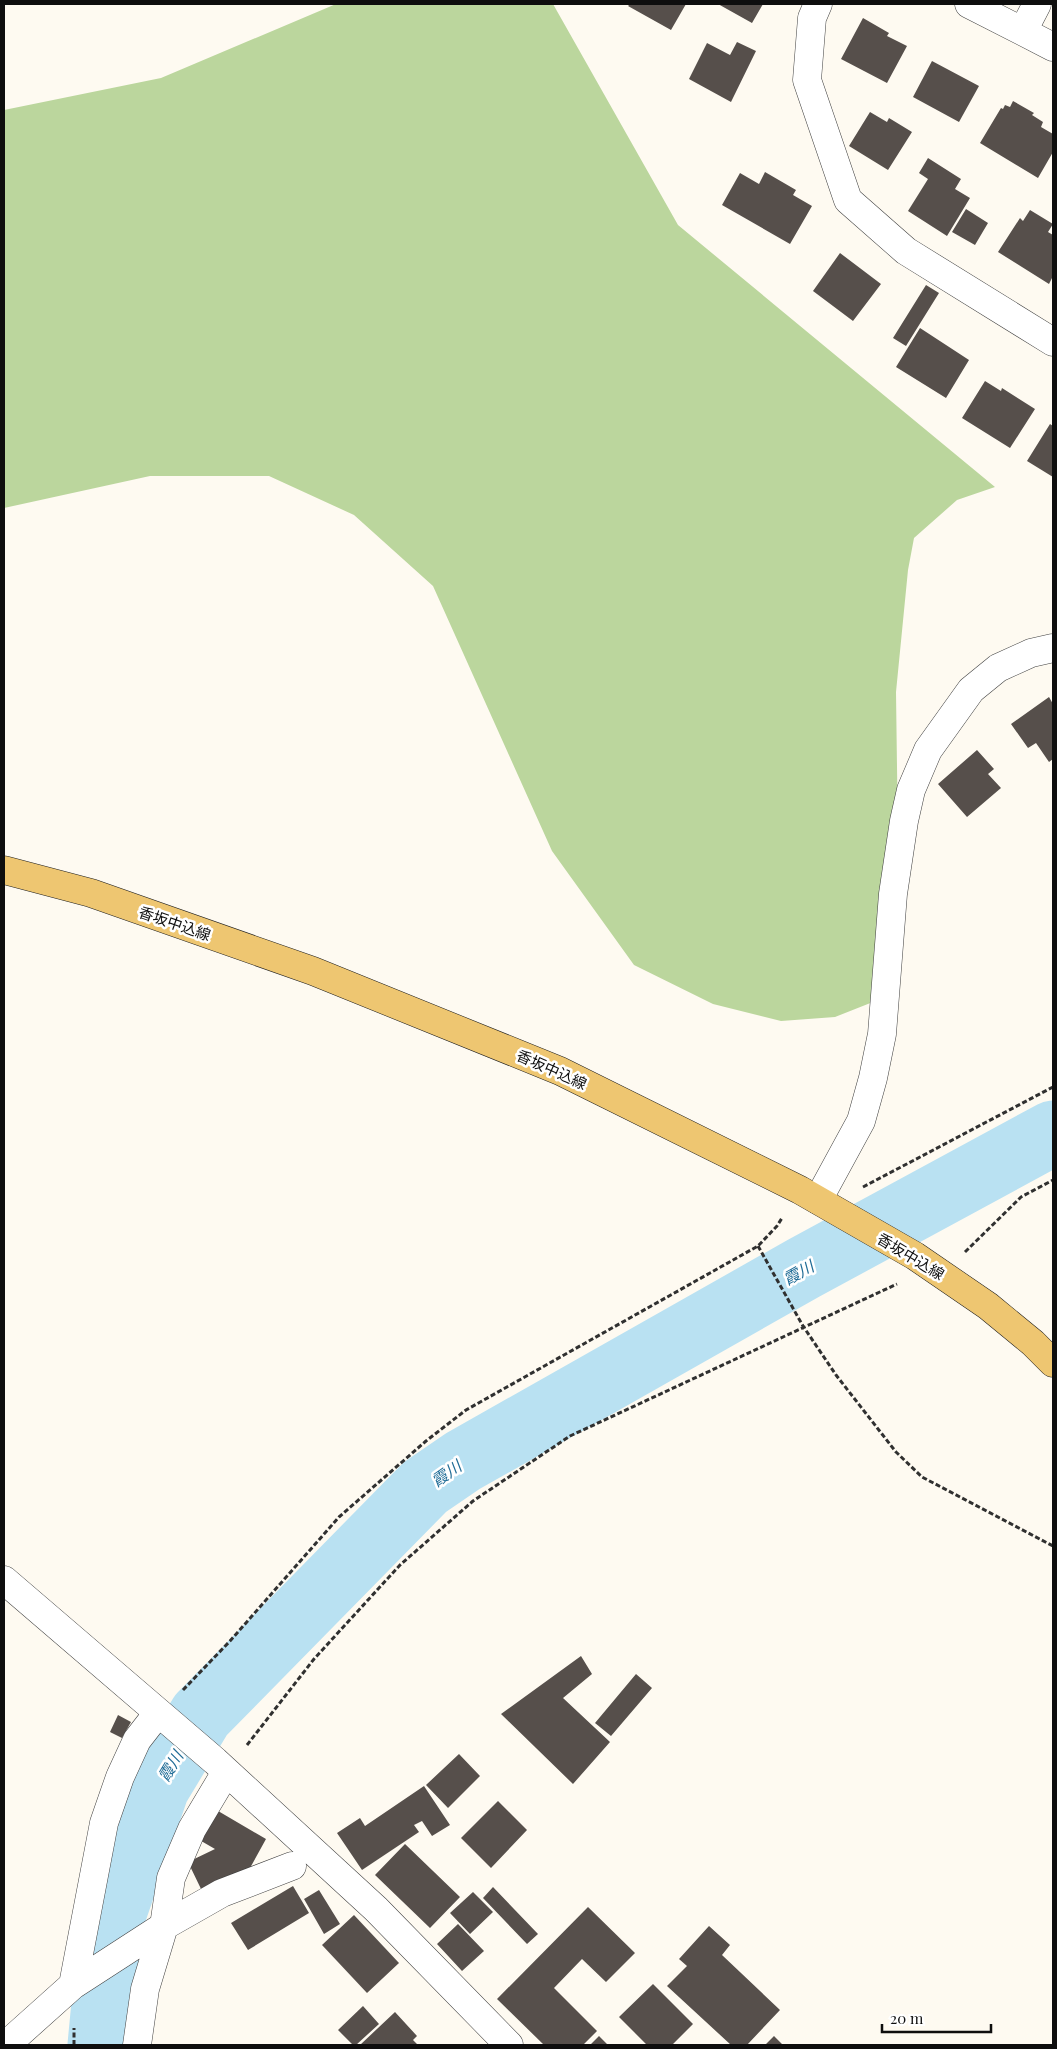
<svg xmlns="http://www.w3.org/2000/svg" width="1057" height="2049" font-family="'Playfair Display','Noto Sans JP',serif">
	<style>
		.forest { fill: #bbd69d }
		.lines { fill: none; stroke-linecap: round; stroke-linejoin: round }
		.river { stroke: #b9e1f2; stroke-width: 65 }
		.building { fill: #564f4b }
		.minor-casing { stroke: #414141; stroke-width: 29 }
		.major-casing { stroke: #1f1f1f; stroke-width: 29 }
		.path { stroke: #303030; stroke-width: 3; stroke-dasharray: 5 2.5; stroke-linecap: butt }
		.minor { stroke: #fff; stroke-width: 28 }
		.major { stroke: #eec671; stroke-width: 28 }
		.labels { text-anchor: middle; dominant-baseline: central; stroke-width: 5; stroke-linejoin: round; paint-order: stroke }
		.street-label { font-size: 15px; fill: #0e0e0e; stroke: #fff }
		.water-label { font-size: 16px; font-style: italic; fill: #216d97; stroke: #fff }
	</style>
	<rect width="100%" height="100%" fill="#fefaf1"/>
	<path class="forest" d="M336 4H553L678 225 995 487 957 500 914 538 908 570 896 692 899 916 902 960 878 1000 835 1017 781 1021 713 1004 634 965 552 851 433 586 354 515 269 476H150L4 508V110L161 78Z"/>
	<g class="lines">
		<path class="river" d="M100 2045 112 1919 157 1788 201 1715 425 1487 463 1461 804 1268 1053 1133"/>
	</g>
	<path class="building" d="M630 4H686L671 30 628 6Z
		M718 4H763L752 23Z
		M863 18 889 33 887 36 907 46 887 83 841 59Z
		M737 42 756 51 731 102 689 79 707 43 730 55Z
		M932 61 979 86 959 122 913 97Z
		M1013 101 1034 113 1032 115 1043 122 1041 127 1053 134V152L1038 178 980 143 1001 108 1003 109 1005 105 1010 107Z
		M870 112 887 122 889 118 912 132 888 170 849 146Z
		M928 158 961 179 955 189 970 198 947 236 908 211 928 179 919 173Z
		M765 172 796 190 793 195 812 206 790 244 722 205 740 173 759 184Z
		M966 209 988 223 975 245 952 232Z
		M1030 210 1053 224 1048 232 1053 235V276L1049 284 998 252 1020 218 1023 221Z
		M840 253 881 284 853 321 813 291Z
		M926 285 939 293 906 346 893 338Z
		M920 328 969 360 946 398 896 367Z
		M985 381 1001 391 1002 388 1035 409 1010 448 962 418Z
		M1050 424 1053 426V477L1027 461Z
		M1049 697 1053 704V759L1049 762 1036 743 1028 748 1011 724Z
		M977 750 994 769 988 774 1001 788 967 817 938 784Z
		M581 1656 592 1674 563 1698 610 1742 573 1784 501 1714Z
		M636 1674 652 1688 611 1736 595 1723Z
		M118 1715 131 1722 122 1738 110 1732Z
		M459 1754 480 1776 448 1808 426 1785Z
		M424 1786 450 1825 432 1836 422 1821 414 1825 419 1832 362 1870 337 1833 360 1818 365 1826Z
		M498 1801 527 1830 491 1868 461 1838Z
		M213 1808 266 1839 250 1868 202 1891 188 1862 215 1849 196 1838Z
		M405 1844 460 1897 430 1928 375 1875Z
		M293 1886 309 1913 248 1950 231 1923Z
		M493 1887 538 1934 527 1944 483 1898Z
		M319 1890 340 1924 324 1934 304 1899Z
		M473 1892 493 1912 470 1934 450 1913Z
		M588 1907 635 1953 606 1982 582 1959 554 1988 597 2031 583 2045H544L497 1999Z
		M354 1915 399 1963 367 1993 322 1945Z
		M458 1924 484 1951 462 1971 437 1944Z
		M709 1926 730 1945 722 1955 780 2010 747 2045H731L667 1986 687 1966 679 1959Z
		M653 1984 693 2024 672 2045H647L619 2017Z
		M363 2006 379 2024 356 2045H353L338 2030Z
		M395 2012 417 2036 413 2040 418 2045H360Z
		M599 2036 608 2045H590Z
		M774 2036 783 2045H765Z"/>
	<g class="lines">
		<defs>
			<path id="minor" d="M818 4 812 18 807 80 848 200 906 251 1053 342
				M969 4 1053 47
				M1023 31 1037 4
				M818 1200 861 1121 873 1078 882 1034 893 894 904 821 911 790 928 750 971 690 998 668 1031 653 1053 648
				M4 1580 215 1761 376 1909 509 2045
				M73 1985 164 1926 222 1893 292 1866
				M6 2045 73 1985 104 1823 120 1777 137 1740 158 1713
				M137 2045 145 1989 164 1926 171 1878 192 1829 226 1772"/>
			<path id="major" d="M4 870 91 893 313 971 560 1071 800 1190 915 1256 988 1306 1033 1343 1053 1363"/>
		</defs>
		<use href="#minor" class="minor-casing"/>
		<use href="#major" class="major-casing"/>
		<path class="path" d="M863 1187 1053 1087
			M758 1246 803 1326 836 1375 896 1452 922 1477 1053 1546
			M965 1252 1021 1197 1053 1180
			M183 1690 230 1641 339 1517 426 1441 466 1410 758 1246 777 1226 782 1218
			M247 1745 314 1659 400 1565 473 1501 570 1436 897 1284
			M74 2045V2028"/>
		<use href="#minor" class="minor"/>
		<use href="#major" class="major"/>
	</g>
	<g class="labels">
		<g class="street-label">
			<text transform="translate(175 923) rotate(19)">香坂中込線</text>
			<text transform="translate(552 1069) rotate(24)">香坂中込線</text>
			<text transform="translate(911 1256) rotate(31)">香坂中込線</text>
		</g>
		<g class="water-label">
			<text transform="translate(798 1272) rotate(-29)">霞川</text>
			<text transform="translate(446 1473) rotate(-35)">霞川</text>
			<text transform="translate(170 1766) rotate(-59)">霞川</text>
		</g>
	</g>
	<rect width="1057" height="2049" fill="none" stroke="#0e0e0e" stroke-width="10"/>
	<path d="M882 2024v8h109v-8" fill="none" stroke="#0e0e0e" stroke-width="2.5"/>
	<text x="890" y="2024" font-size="15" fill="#0e0e0e" stroke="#ffffff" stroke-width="4" paint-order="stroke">20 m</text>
</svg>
